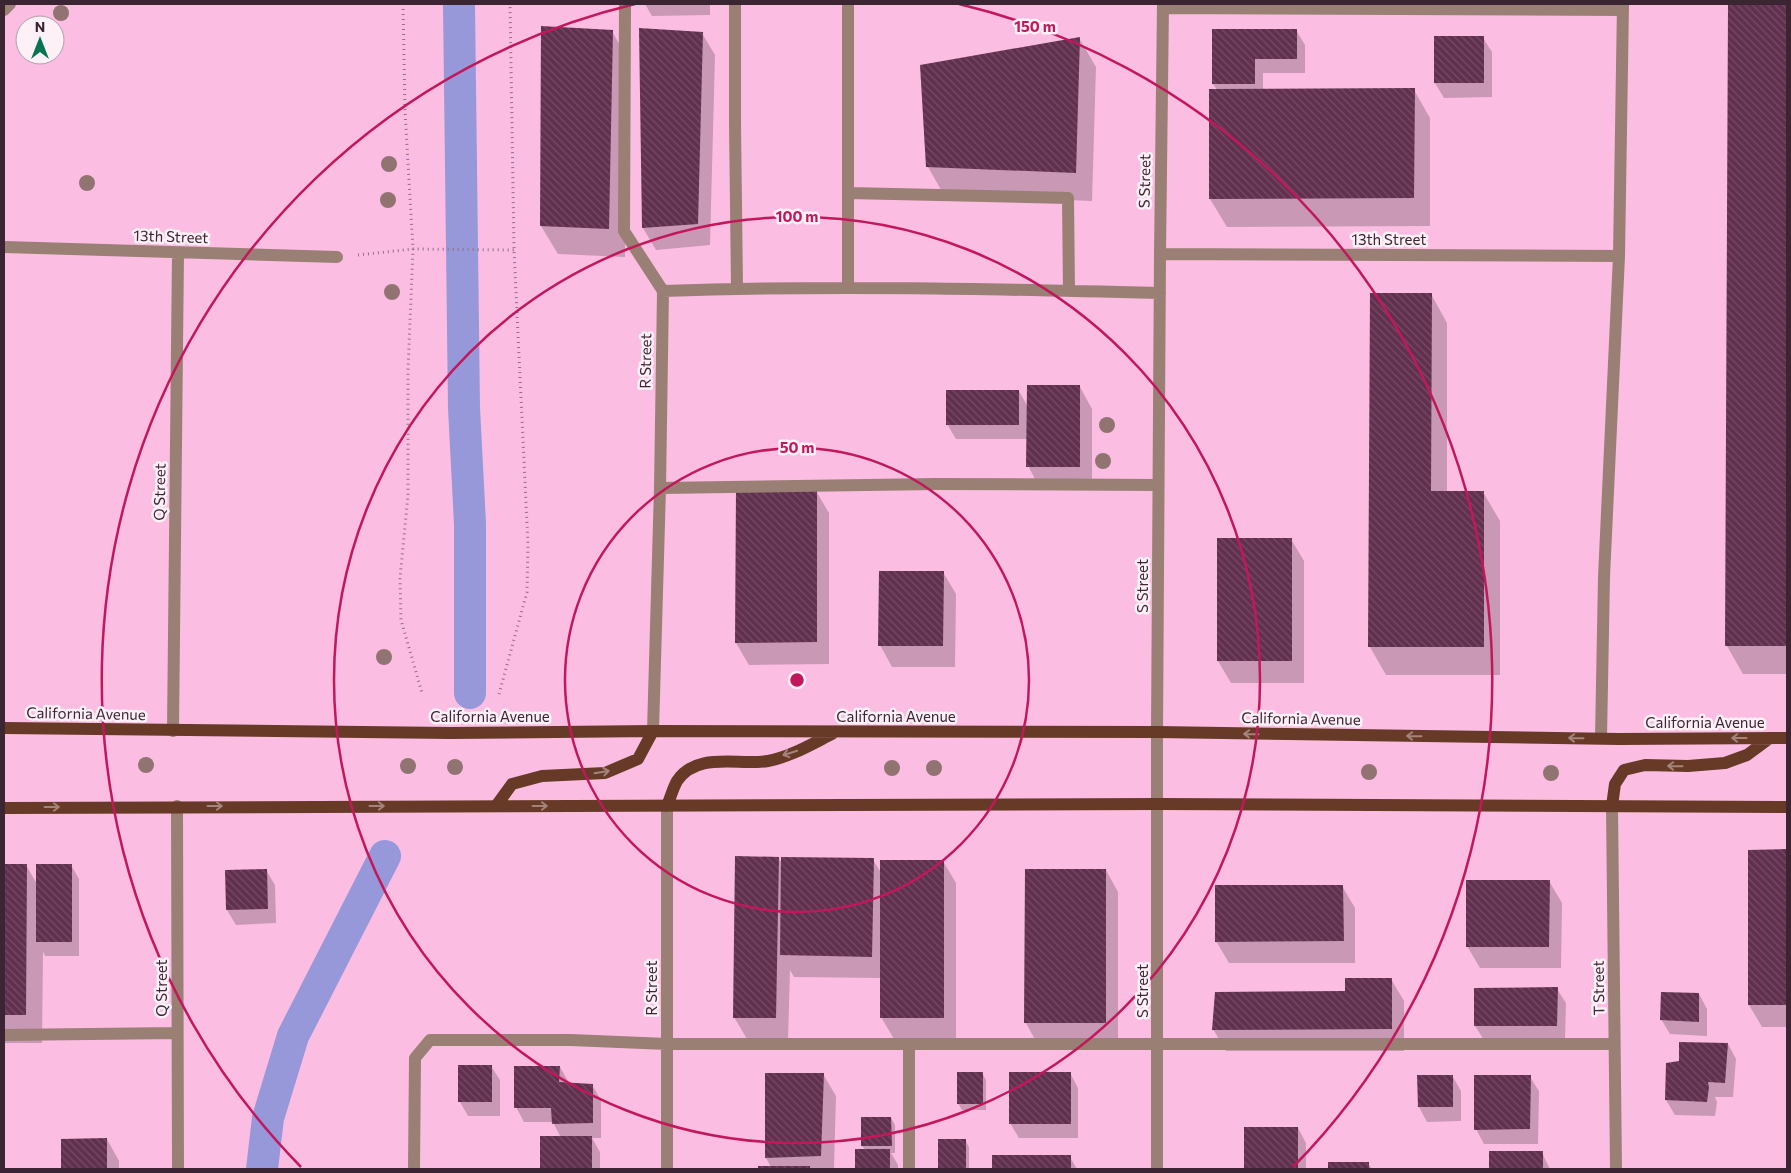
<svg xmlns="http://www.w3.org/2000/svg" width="1791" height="1173" font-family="Commissioner,sans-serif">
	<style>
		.shadow { fill: #0003 }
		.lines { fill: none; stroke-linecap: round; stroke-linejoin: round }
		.canal { stroke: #9698d9; stroke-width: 32 }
		.building { fill: url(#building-back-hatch) }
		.path { stroke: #966d85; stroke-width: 3; stroke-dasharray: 1 4; stroke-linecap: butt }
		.minor { stroke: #9a7f74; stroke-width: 12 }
		.major { stroke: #673a27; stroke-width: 12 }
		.tree { fill: #917371 }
		.oneway { stroke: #a3837a }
		.ring { fill: none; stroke: #c2185b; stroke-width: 2.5 }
		.labels { text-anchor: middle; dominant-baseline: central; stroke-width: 5; stroke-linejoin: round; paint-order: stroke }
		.street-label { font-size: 15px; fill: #3c2533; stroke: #fdf0f7 }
		.centre { fill: #c2185b; stroke: #fdf0f7; stroke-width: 2.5 }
		.ring-label { font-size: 15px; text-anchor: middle; font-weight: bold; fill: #c2185b; stroke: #fdf0f7; stroke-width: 5; stroke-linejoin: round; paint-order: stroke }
	</style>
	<defs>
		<pattern id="building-back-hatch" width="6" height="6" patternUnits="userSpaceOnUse" patternTransform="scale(1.25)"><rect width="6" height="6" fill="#61304f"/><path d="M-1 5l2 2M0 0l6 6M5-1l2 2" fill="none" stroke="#754c66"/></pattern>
	</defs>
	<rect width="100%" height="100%" fill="#fbbee2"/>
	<path class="shadow" d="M645 4H710V15L652 16Z
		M1729 4H1787V674H1743L1727 646Z
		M1296 30 1305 45V73H1263V90H1414L1430 118V226L1227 227 1210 199 1217 90 1213 84Z
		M612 31 628 60 625 257 558 254 541 226Z
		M702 33 715 55 710 245 656 250 643 228Z
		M1079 38 1096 67 1092 201 944 195 928 167Z
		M1483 38 1492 52V97L1444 98 1435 83Z
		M1431 294 1447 323V492H1483L1500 521V675H1386L1370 647Z
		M1080 387 1092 409V488H1040L1028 466V439H956L947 424 1019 391 1028 407Z
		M816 491 829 513V664L749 665 736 643Z
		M1291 539 1304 561V683H1231L1218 661Z
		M943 572 956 594 955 667H892L880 645Z
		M1749 851H1787V1027H1762L1749 1005Z
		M779 859 783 865 873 860 882 874 943 861 956 883V1039H894L881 1017V978L794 977 790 970 788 1040 747 1039 734 1017Z
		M4 865H26L37 884 71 865 79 879V956H45L43 951 42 1043H4Z
		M266 870 275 885 276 923 236 925 227 910Z
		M1026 870H1106L1118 892V1045H1038L1026 1023Z
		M1549 881 1562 903 1561 968H1480L1467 946Z
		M1342 886 1355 908V963H1229L1216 941Z
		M1391 979 1404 1001V1051H1226L1213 1029Z
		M1557 989 1566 1003 1565 1040H1484L1475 1026Z
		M1699 994 1707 1009V1036L1670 1034 1661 1019Z
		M1728 1044 1736 1059 1733 1097H1715L1717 1102 1715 1116 1675 1115 1666 1100 1667 1064 1680 1063Z
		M491 1066 500 1080V1116H468L460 1102Z
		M560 1067 568 1081V1084L592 1085 601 1100V1138H592L600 1152V1169H541V1138H561L553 1122H524L516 1107Z
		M982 1073 986 1080V1110H962L958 1103Z
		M1070 1073 1078 1088V1138H1019L1010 1123Z
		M823 1074 836 1096 834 1169H759V1167H771L766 1158Z
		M1453 1077 1461 1091V1121L1427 1122 1419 1107Z
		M1530 1077 1539 1091 1538 1144H1484L1476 1129Z
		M891 1118 895 1125V1153H891L898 1165V1169H856V1150H865L862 1146Z
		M1245 1128H1298L1306 1143V1169H1245Z
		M107 1139 119 1161V1169H62V1140Z
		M939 1140H965L969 1147V1169H939Z
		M1490 1153H1542L1550 1169H1490Z
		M993 1157H1070L1077 1169H993Z
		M1329 1163H1368L1372 1169H1329Z"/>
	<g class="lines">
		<path class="canal" d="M459 4 464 408 470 524V693
			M262 1169 268 1118 293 1036 385 856"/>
	</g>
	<path class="building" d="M1728 4H1787V646H1725Z
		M541 26 613 30 609 229 540 226Z
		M639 28 703 32 698 224 642 228Z
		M1212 29H1297V59H1255V84H1212Z
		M1434 36H1484V83H1434Z
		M1080 37 1076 173 926 167 920 65Z
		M1415 88 1414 198 1209 199V89Z
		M1370 293H1432L1431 491H1484V647H1368Z
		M1027 385H1080V467H1026Z
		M946 390H1019V425H946Z
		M736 490H817V642L735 643Z
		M1217 538H1292V661H1217Z
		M879 571H944L943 646H878Z
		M1787 849V1005H1748V850Z
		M735 856 779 857 776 1018H733Z
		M781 857 874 858 872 957 780 955Z
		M880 860H944V1018H880Z
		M4 864H27L26 1015H4Z
		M36 864H72V942H36Z
		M267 869 268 909 226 910 225 870Z
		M1025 869H1106V1023H1024Z
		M1466 880H1550L1549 947H1466Z
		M1215 885H1343L1344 941 1215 942Z
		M1345 978H1392V1029L1212 1030 1215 992 1345 991Z
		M1558 987 1557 1026H1474V988Z
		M1661 992 1699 993V1022L1660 1020Z
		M1679 1042 1728 1043 1725 1083 1708 1082 1709 1087 1707 1102 1665 1100 1666 1063 1679 1061Z
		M458 1065H492V1102H458Z
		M514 1066H560L559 1082 593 1084V1123L552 1124 551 1108H514Z
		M957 1072H983V1104H957Z
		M1009 1072H1071V1124H1009Z
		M765 1073H824L821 1156 765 1158Z
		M1417 1075H1453V1107H1418Z
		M1474 1075H1531L1530 1129 1474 1130Z
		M861 1117H891L892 1146H861Z
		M1244 1127H1298V1169H1244Z
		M540 1136H592V1169H540Z
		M107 1138V1169H61V1139Z
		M938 1139H966V1169H938Z
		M855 1149H890V1169H855Z
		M1489 1151H1543V1169H1489Z
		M992 1155H1071V1169H992Z
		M1328 1162H1369V1169H1328Z
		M758 1166H810V1169H758Z"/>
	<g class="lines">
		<path class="path" d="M403 4 405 111 413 249 408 370V495L400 578 401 620 422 693
			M358 255 413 249 514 250
			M499 694 527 592 528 545 514 250 510 4"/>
		<path class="minor" d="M625 4 624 231 663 291 660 488 653 731
			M735 4V123L737 288
			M1163 8 1623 10
			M4 10 10 4
			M848 193 1068 198 1069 291
			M4 247 337 257
			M1160 254 1619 256
			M848 288V4
			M663 291C828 285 994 289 1160 293
			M660 488 936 484 1158 485
			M173 731 178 253
			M1601 738 1604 577 1619 256 1623 4
			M177 806 178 1169
			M1612 806 1616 1169
			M4 1035 177 1033
			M414 1169 415 1058 430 1040H571L667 1044H1614
			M667 1169V806
			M909 1169V1044
			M1157 1169V732L1160 254 1163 4"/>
		<path class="major" d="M4 728 450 733 653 731 1157 732 1619 739 1787 738
			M496 806 512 784 542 776 605 773 638 759 653 731
			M667 806C670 799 673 788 677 781 697 751 738 766 768 761 790 757 812 744 832 734
			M1612 806 1615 784 1624 770 1645 765 1688 766 1725 763 1747 755 1770 738
			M4 808 1158 804 1787 807"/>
	</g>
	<g class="tree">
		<circle cx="61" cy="13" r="8"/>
		<circle cx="389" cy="164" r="8"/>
		<circle cx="87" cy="183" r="8"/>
		<circle cx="388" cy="200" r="8"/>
		<circle cx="392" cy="292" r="8"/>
		<circle cx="1107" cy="425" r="8"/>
		<circle cx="1103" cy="461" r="8"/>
		<circle cx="384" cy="657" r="8"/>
		<circle cx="146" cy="765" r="8"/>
		<circle cx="408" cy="766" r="8"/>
		<circle cx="455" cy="767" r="8"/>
		<circle cx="892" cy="768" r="8"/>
		<circle cx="934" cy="768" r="8"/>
		<circle cx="1369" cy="772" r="8"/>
		<circle cx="1551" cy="773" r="8"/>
	</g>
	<defs><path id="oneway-shaft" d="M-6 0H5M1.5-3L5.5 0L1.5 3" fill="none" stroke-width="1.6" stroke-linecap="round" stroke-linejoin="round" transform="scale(1.25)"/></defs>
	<g class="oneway">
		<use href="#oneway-shaft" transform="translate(1251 734) rotate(-179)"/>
		<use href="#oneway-shaft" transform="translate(1414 736) rotate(-179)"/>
		<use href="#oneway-shaft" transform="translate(1576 738) rotate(-179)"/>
		<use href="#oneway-shaft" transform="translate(1739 738) rotate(180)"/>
		<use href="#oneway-shaft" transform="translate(790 753) rotate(162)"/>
		<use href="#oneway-shaft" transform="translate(1675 766) rotate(-179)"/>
		<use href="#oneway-shaft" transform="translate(602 772) rotate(-9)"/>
		<use href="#oneway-shaft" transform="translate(215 806)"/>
		<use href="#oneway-shaft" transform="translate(377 806)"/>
		<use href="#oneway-shaft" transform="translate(540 806)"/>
		<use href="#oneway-shaft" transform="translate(52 807)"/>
	</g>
	<g class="ring">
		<circle cx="797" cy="680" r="232"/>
		<circle cx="797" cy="680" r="463"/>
		<path d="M301 1167A695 695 0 0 1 635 4M959 4A695 695 0 0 1 1293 1167"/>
	</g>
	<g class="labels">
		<g class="street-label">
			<text transform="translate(1144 181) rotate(-89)">S Street</text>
			<text transform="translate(171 236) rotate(2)">13th Street</text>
			<text x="1389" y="239">13th Street</text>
			<text transform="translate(645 361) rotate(-89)">R Street</text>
			<text transform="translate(159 492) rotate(-89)">Q Street</text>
			<text transform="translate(1142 586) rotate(-90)">S Street</text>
			<text transform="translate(86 713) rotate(1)">California Avenue</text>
			<text x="490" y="716">California Avenue</text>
			<text x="896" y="716">California Avenue</text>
			<text transform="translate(1301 718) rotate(1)">California Avenue</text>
			<text x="1705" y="722">California Avenue</text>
			<text transform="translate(161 988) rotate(-90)">Q Street</text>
			<text transform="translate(651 988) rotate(-90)">R Street</text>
			<text transform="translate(1598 988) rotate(-91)">T Street</text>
			<text transform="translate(1142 991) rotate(-90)">S Street</text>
		</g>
	</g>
	<circle cx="797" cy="680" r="8" class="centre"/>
	<g class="ring-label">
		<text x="1035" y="32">150 m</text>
		<text x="797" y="222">100 m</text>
		<text x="797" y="453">50 m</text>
	</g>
	<rect width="1791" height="1173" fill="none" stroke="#3c2533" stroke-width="10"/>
	<g transform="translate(40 40)"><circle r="24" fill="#fdf0f7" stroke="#b09fa9"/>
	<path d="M0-4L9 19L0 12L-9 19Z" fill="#007550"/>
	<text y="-8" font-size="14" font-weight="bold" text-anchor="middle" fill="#3c2533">N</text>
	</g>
</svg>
